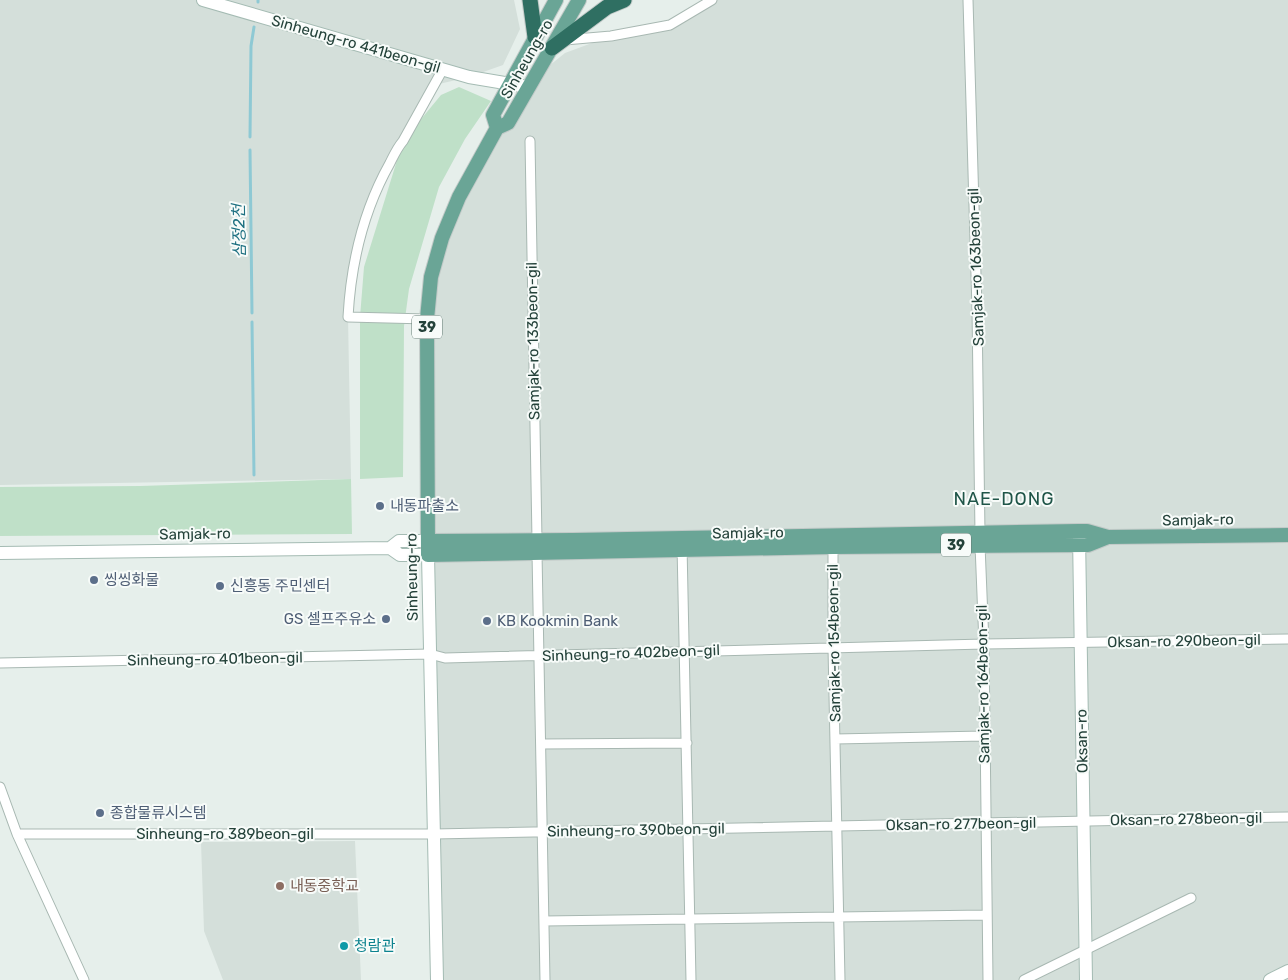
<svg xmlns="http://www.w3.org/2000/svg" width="1288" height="980" font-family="Rubik,'Noto Sans KR',sans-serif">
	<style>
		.built { fill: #d4dfda }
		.green { fill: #bfe0c8 }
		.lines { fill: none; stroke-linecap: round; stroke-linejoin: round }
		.stream { stroke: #8ec9d4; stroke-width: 3 }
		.street-casing { stroke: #a8b8b2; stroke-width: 11 }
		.secondary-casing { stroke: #a4bbb3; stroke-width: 14 }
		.primary-casing { stroke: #c2cac8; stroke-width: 16 }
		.highway-casing { stroke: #c2cac8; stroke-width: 17 }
		.street { stroke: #fff; stroke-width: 9 }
		.secondary { stroke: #fff; stroke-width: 12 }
		.primary { stroke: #6aa596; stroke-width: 14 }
		.highway { stroke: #2f6f62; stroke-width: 15 }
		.service-dot { fill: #5c6f8a; stroke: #f7fbf9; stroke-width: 2 }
		.education-dot { fill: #8d6e63; stroke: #f7fbf9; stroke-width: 2 }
		.culture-dot { fill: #0f9aa8; stroke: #f7fbf9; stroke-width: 2 }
		.labels { text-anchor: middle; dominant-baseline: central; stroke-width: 4; stroke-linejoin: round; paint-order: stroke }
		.shield { fill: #f7fbf9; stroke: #637a73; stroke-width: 1 }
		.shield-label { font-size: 14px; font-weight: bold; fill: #24423a }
		.street-label { font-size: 15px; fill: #24423a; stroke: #f7fbf9 }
		.service-label { font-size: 15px; fill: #4e5e75; stroke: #f7fbf9; text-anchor: start }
		.education-label { font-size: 15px; fill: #785e54; stroke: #f7fbf9; text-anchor: start }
		.culture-label { font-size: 15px; fill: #0d838f; stroke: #f7fbf9; text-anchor: start }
		.water-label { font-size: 16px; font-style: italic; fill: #1c6f80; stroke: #f7fbf9 }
		.quarter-label { font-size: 18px; letter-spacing: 1px; fill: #1f5548; stroke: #f7fbf9 }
	</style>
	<rect width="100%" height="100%" fill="#e6efeb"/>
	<path class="built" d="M0 0H514L520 29 503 65 469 77 439 84 412 122 356 246 348 317 351 479 0 485Z
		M712 0H1288V980H437L427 319 459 197 518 91 565 53 611 36 670 25Z
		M355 841 361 980H223L204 931 201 842Z"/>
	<path class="green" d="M459 87 491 101 465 139 439 187 409 289 404 326 403 477 360 479V317L364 267 403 141 441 95Z
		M351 479 352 534 0 536V487L140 486Z"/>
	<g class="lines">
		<path class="stream" d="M258 0V2
			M250 137 251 46 254 27
			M250 150 252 313
			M252 322 254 475"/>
		<defs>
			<path id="street" d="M968 0 977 309 980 534
				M565 40 611 36 670 25 712 0
				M530 141 537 540
				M427 319 348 317C351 263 363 211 390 163 394 155 397 148 403 141L443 69
				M682 545 691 980
				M980 545 984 644 988 980
				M833 547V648L840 980
				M537 553 545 980
				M0 663 430 654 445 658 984 644 1288 639
				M835 739 984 736
				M541 744 687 743
				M0 787 17 834 84 980
				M17 834H434L1288 817
				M544 921 986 915
				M1024 980 1191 898"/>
			<path id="secondary" d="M203 0 469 77 528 87
				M1079 535 1086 980
				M390 548 399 541H428
				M0 553 390 548 400 555H428L437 980
				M1270 980 1288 971"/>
			<path id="primary" d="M579 0 508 123 497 128 459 197 442 238 431 277 427 319 428 555 833 547 1088 545 1108 537
				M497 128 493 115 556 0
				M428 541 573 540 1079 531H1087L1108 537 1288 535"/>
			<path id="highway" d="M530 0 535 37
				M552 48 607 7 624 0"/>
		</defs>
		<use href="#street" class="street-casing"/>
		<use href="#secondary" class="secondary-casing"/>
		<use href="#primary" class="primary-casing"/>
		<use href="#highway" class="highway-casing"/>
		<use href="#street" class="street"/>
		<use href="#secondary" class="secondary"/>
		<use href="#primary" class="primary"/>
		<use href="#highway" class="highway"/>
	</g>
	<g class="service-dot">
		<circle cx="380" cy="506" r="5"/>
		<circle cx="94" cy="580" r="5"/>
		<circle cx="220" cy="586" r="5"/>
		<circle cx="386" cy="619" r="5"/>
		<circle cx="487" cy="621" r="5"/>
		<circle cx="100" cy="813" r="5"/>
	</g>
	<circle class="education-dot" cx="280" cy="886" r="5"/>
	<circle class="culture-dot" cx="344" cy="946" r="5"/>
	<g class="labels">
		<g class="shield">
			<rect x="412" y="315.5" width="30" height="23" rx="4"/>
			<rect x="941" y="533.5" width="30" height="23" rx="4"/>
		</g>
		<g class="shield-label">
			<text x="427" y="327">39</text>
			<text x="956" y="545">39</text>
		</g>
		<g class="street-label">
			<text transform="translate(356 44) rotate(16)">Sinheung-ro 441beon-gil</text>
			<text transform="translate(527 59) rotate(-60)">Sinheung-ro</text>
			<text transform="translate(976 267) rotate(-92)">Samjak-ro 163beon-gil</text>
			<text transform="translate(533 341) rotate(-91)">Samjak-ro 133beon-gil</text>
			<text transform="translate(1198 520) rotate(-1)">Samjak-ro</text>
			<text transform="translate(748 533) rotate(-1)">Samjak-ro</text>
			<text transform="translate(195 534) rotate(-1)">Samjak-ro</text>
			<text transform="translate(412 577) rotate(-91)">Sinheung-ro</text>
			<text transform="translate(1184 641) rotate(-1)">Oksan-ro 290beon-gil</text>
			<text transform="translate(834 643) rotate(-91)">Samjak-ro 154beon-gil</text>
			<text transform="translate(631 653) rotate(-2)">Sinheung-ro 402beon-gil</text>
			<text transform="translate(215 659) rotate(-1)">Sinheung-ro 401beon-gil</text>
			<text transform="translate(983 684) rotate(-91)">Samjak-ro 164beon-gil</text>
			<text transform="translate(1082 741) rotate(-91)">Oksan-ro</text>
			<text transform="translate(1186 819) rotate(-1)">Oksan-ro 278beon-gil</text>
			<text transform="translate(961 824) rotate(-1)">Oksan-ro 277beon-gil</text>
			<text transform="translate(636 830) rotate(-1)">Sinheung-ro 390beon-gil</text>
			<text x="225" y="834">Sinheung-ro 389beon-gil</text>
		</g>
		<g class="service-label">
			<text x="390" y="506">내동파출소</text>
			<text x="104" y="580">씽씽화물</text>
			<text x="230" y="586">신흥동 주민센터</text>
			<text x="376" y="619" text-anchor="end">GS 셀프주유소</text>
			<text x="497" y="621">KB Kookmin Bank</text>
			<text x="110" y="813">종합물류시스템</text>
		</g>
		<g class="education-label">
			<text x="290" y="886">내동중학교</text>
		</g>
		<g class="culture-label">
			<text x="354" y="946">청람관</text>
		</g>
		<g class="water-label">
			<text transform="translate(239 231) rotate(-91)">삼정2천</text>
		</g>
		<g class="quarter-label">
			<text x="1004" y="499">NAE-DONG</text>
		</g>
	</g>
</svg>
